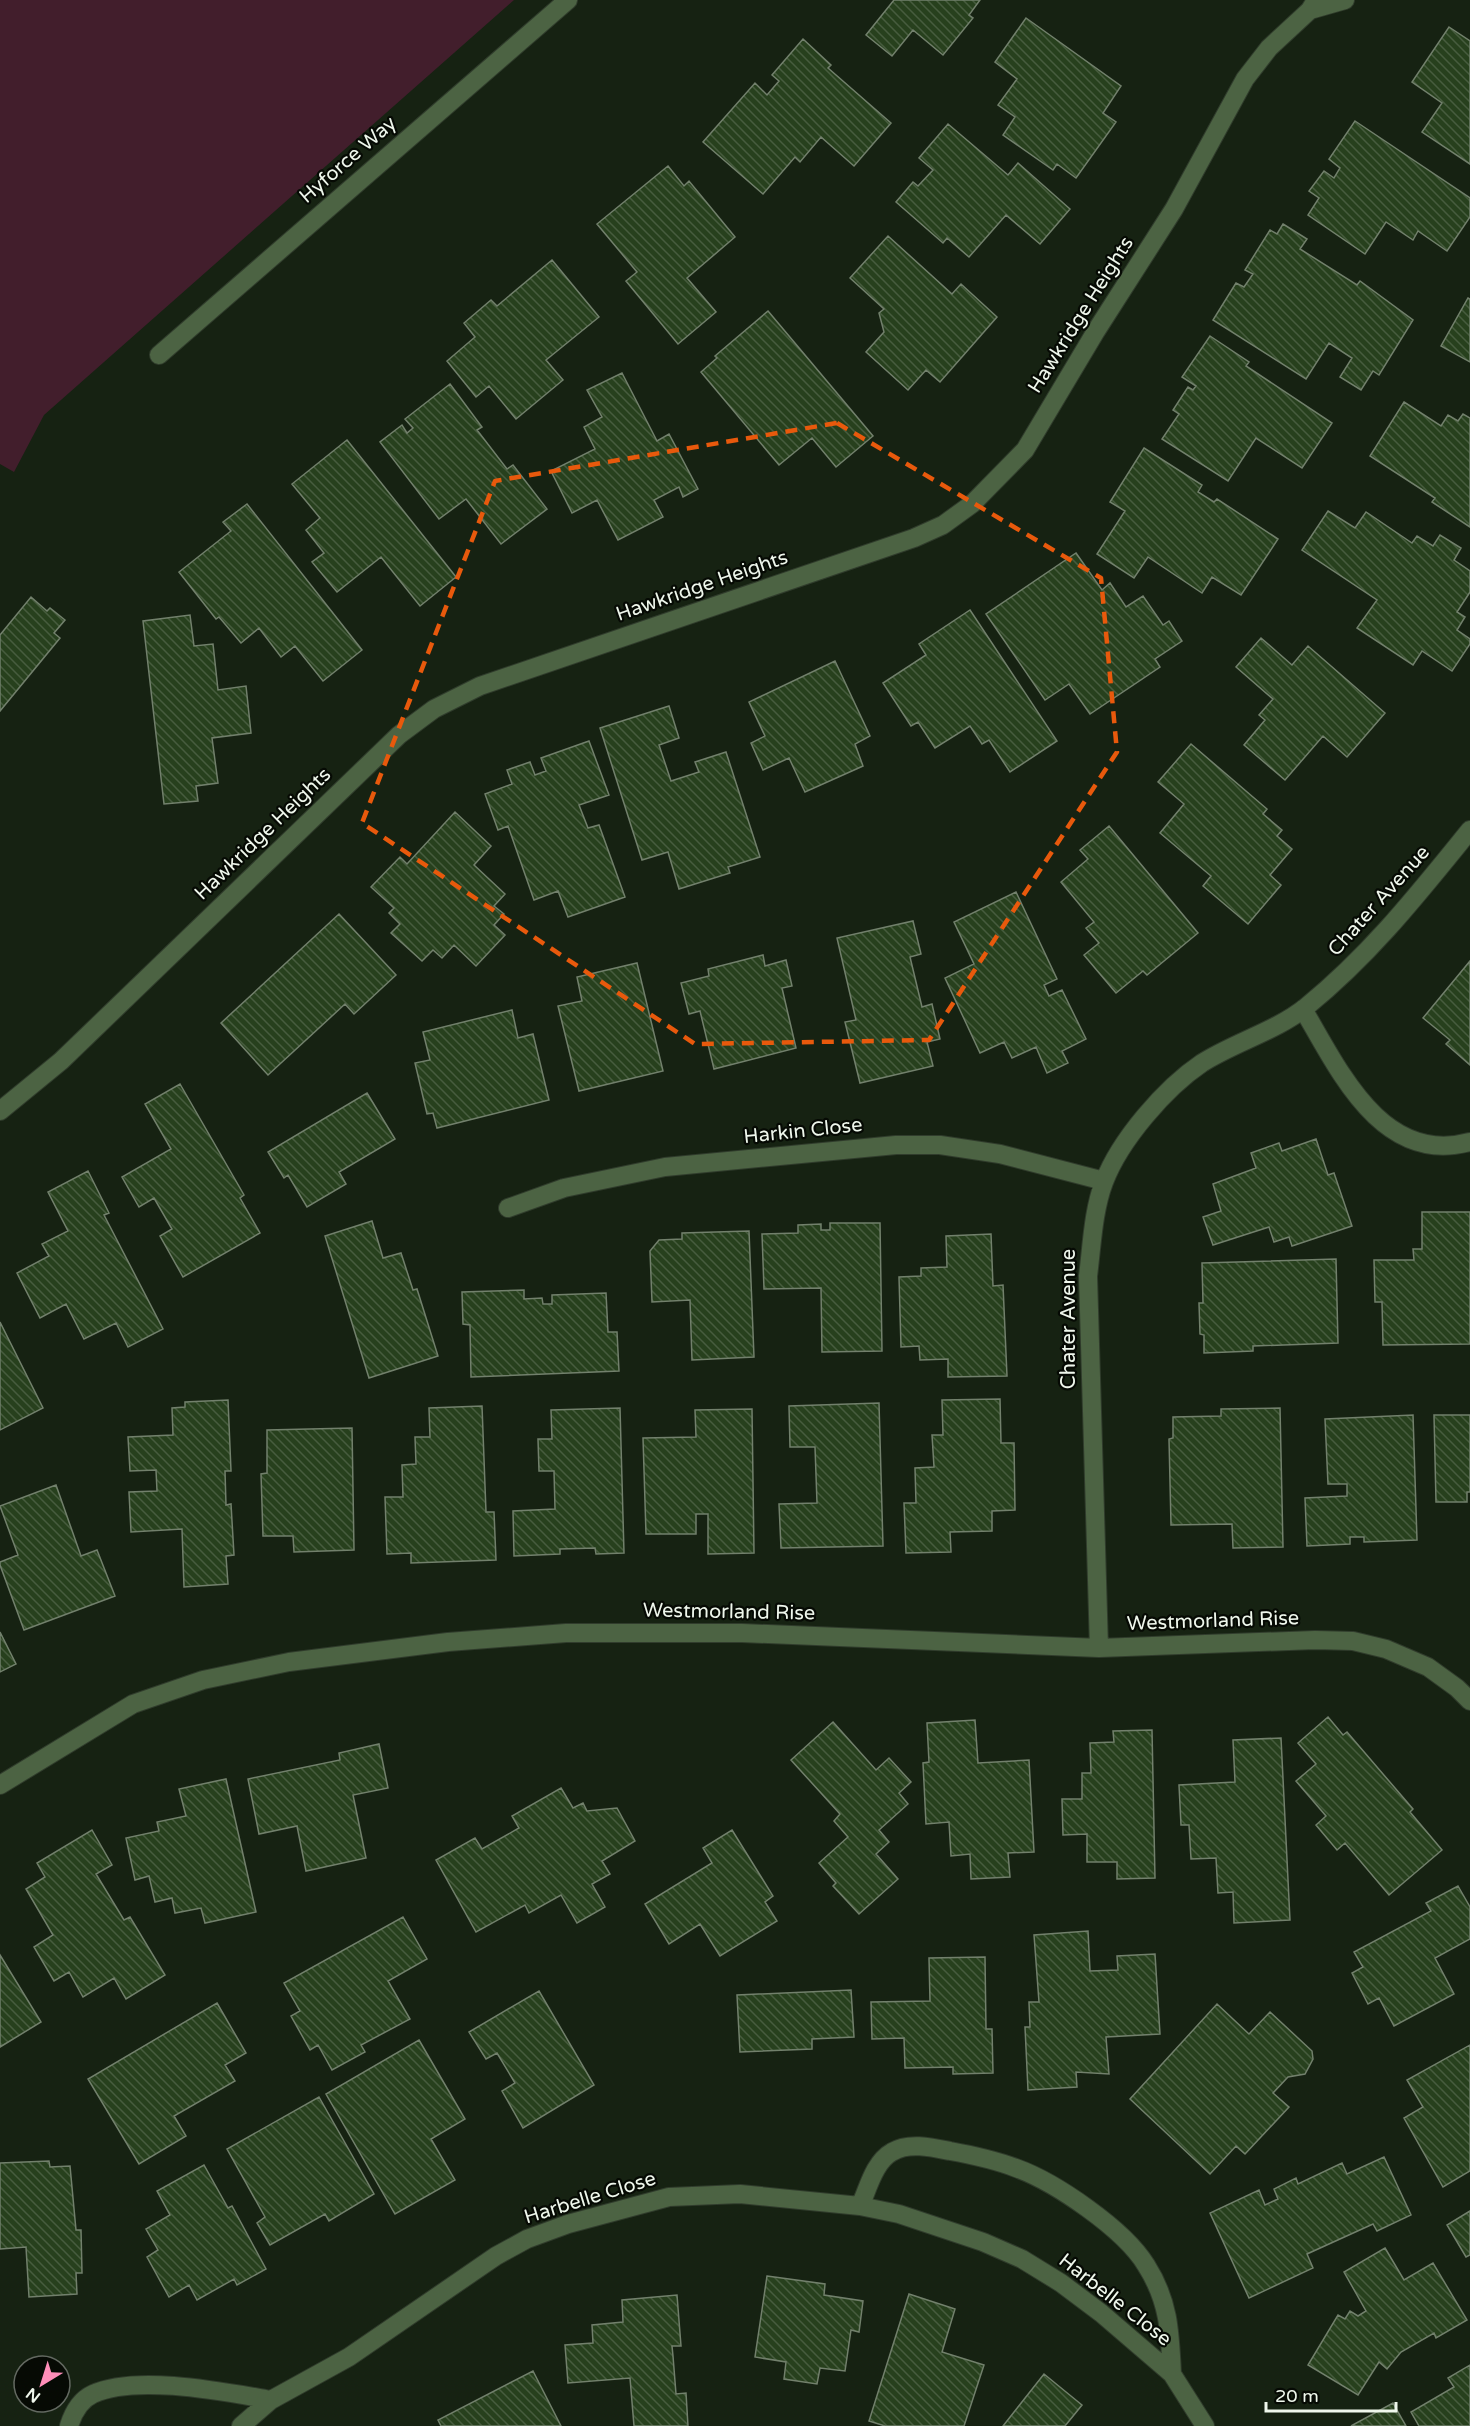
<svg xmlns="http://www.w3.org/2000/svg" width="1470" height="2426" font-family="'Varela Round',sans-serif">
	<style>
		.green { fill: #421e2c }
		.building { fill: url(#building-back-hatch); stroke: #72806c; stroke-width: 1.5 }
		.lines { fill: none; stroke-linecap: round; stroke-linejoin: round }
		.minor-casing { stroke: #303c2c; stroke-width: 20 }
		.minor { stroke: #4c6343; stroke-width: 18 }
		.marked { fill: none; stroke: #e8590c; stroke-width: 4.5; stroke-dasharray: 12 8; stroke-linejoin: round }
		.labels { text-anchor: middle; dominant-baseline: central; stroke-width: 4.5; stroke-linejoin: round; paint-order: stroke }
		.street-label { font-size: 20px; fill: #eff7ec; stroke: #060a04 }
	</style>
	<defs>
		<pattern id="building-back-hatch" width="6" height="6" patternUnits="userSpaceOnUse" patternTransform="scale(1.5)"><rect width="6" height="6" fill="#27401d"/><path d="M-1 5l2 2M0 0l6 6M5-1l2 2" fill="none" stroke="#475c3e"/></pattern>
	</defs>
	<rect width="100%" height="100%" fill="#162212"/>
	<path class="green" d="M0 0H514L44 415 14 472 0 464Z"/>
	<path class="building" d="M894 0H980L969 15 973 18 943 55 913 30 892 56 866 35Z
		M1026 18 1121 86 1103 113 1116 122 1076 178 1057 164 1053 170 1003 135 1015 117 998 105 1017 79 995 62Z
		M1449 27 1470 41V164L1422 132 1442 103 1412 82Z
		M803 39 831 65 828 68 891 123 854 166 821 137 800 162 795 157 763 194 703 142 755 83 767 95 779 81 772 75Z
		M1355 121 1470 198V217L1447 251 1418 231 1413 240 1386 222 1365 254 1308 215 1319 198 1309 191 1324 171 1334 178 1340 168 1329 159Z
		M948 124 1008 175 1018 163 1070 209 1040 244 1006 215 969 257 947 238 943 243 896 202 913 182 918 186 933 170 919 158Z
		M668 166 684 186 689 181 735 237 687 278 716 312 678 344 626 281 637 272 597 224Z
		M1283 224 1307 239 1300 249 1357 285 1360 281 1413 320 1379 375 1373 371 1361 390 1340 377 1352 358 1329 343 1306 379 1213 320 1236 283 1244 287 1253 274 1245 270 1270 230 1277 234Z
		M888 236 952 294 961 284 997 317 940 382 926 370 908 390 866 352 884 332 879 313 884 309 850 278Z
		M552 260 599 317 546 360 563 380 516 419 489 386 476 397 447 361 475 337 464 323 491 300 497 306Z
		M1468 298 1470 299V362L1441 346Z
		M768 311 873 436 836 467 812 438 779 465 701 372 717 358 715 356Z
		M1210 336 1249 362 1246 366 1332 423 1302 468 1256 438 1228 481 1162 439 1179 414 1173 410 1188 387 1193 390 1196 386 1182 377Z
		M622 373 657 441 669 434 698 489 683 497 679 487 654 500 663 517 618 540 597 500 572 513 551 471 595 449 584 427 602 417 587 390Z
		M450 384 482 427 477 430 507 469 513 465 547 509 501 544 466 499 439 519 380 442 402 425 407 433 413 428 405 419Z
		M1404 402 1441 426 1448 415 1458 421 1463 414 1470 418V527L1432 502 1435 498 1370 456Z
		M347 440 456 577 420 606 381 557 337 592 312 562 324 553 306 530 320 518 292 484Z
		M1144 448 1202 485 1198 492 1214 502 1217 499 1278 539 1241 595 1212 577 1202 593 1148 557 1134 578 1097 554 1125 511 1110 502Z
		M247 504 362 650 323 681 295 646 281 657 259 628 241 643 219 617 216 619 179 572 231 531 223 522Z
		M1328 511 1355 528 1366 512 1412 543 1417 536 1433 546 1440 535 1461 548 1454 560 1470 571V592L1457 612 1465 617 1457 630 1470 639V644L1452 671 1422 651 1413 665 1357 628 1377 600 1302 550Z
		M1076 553 1102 590 1110 583 1126 607 1143 596 1163 625 1169 621 1182 641 1155 659 1160 667 1090 714 1069 684 1045 700 986 614Z
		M31 597 47 611 50 608 65 620 54 633 60 638 0 711V635Z
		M970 610 1057 741 1010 772 989 740 982 744 970 726 935 748 918 722 911 726 883 683 926 655 919 644Z
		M190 615 194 646 213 644 218 690 246 686 251 733 212 738 218 783 196 786 198 801 164 804 143 621Z
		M1261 638 1292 665 1308 646 1385 713 1347 757 1323 736 1285 780 1244 745 1265 720 1259 715 1273 699 1236 667Z
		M835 661 870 736 855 744 863 766 805 792 789 758 763 770 751 743 765 736 749 702Z
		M669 706 679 738 659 745 671 781 699 772 695 762 726 752 760 857 728 867 730 873 679 889 668 852 642 860 600 728Z
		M589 741 609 795 579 805 588 828 599 825 625 897 568 917 558 891 534 900 508 826 498 830 485 794 512 784 507 770 530 762 535 775 546 771 541 758Z
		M1191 744 1267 809 1263 814 1282 830 1277 836 1292 849 1270 875 1281 885 1248 924 1203 886 1211 876 1160 833 1184 804 1158 782Z
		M455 812 491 846 474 865 505 894 494 906 504 914 494 925 505 935 476 966 454 945 442 958 433 950 422 961 391 933 400 924 389 913 394 908 371 887 400 857 407 864Z
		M1109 826 1198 933 1147 975 1143 971 1116 993 1084 955 1099 943 1086 928 1094 922 1061 882 1088 859 1080 850Z
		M1016 892 1057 979 1044 985 1049 996 1062 990 1086 1039 1062 1051 1068 1063 1047 1073 1036 1047 1012 1058 1004 1042 980 1053 945 978 974 964 954 922Z
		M339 914 396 975 354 1014 345 1004 268 1075 221 1023Z
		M913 921 921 954 910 957 922 1007 932 1004 940 1039 927 1042 933 1066 860 1083 845 1022 856 1020 837 938Z
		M763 955 765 966 786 960 792 986 782 988 796 1048 714 1069 700 1011 689 1014 681 983 709 976 708 969Z
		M1470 961V1065L1446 1044 1450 1040 1423 1018Z
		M637 963 663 1071 579 1091 558 1006 582 1001 577 977Z
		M512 1010 518 1038 533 1034 549 1100 437 1128 433 1113 427 1114 415 1063 430 1060 423 1032Z
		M180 1084 244 1195 240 1198 260 1233 183 1277 160 1236 172 1229 154 1198 139 1207 122 1177 171 1149 145 1104Z
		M367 1093 395 1139 339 1172 346 1184 307 1207 288 1175 284 1178 268 1152Z
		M1316 1139 1328 1175 1334 1173 1352 1226 1292 1246 1289 1237 1274 1242 1269 1227 1213 1245 1203 1217 1221 1211 1213 1184 1256 1168 1251 1153 1279 1143 1282 1151Z
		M88 1171 109 1213 104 1215 163 1329 128 1347 116 1323 84 1339 66 1304 40 1318 17 1273 49 1256 42 1244 68 1231 48 1192Z
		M1422 1212H1470V1344L1383 1345 1382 1302H1375L1374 1260H1414L1413 1249H1422Z
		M372 1221 383 1258 401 1253 413 1290 417 1289 438 1356 369 1378 325 1236Z
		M830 1223H880L882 1351 822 1352 821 1288 764 1289 762 1234 798 1233V1225L821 1224V1230H830Z
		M749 1231 754 1357 692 1360 690 1300 652 1302 650 1251 659 1240 682 1239V1233Z
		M991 1234 993 1286 1003 1285 1007 1376 948 1377V1359L920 1360 919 1346 901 1347 899 1277 921 1276V1268L947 1267 946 1236Z
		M1336 1259 1338 1343 1253 1346V1351L1204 1353V1335L1200 1334 1199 1303H1203L1202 1263Z
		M524 1290V1299L542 1298 543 1304H552V1295L606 1293 608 1332H617L619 1371 471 1377 470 1325 463 1324 462 1292Z
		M0 1322 43 1408 0 1430Z
		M1000 1399 1001 1443H1014L1015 1510 992 1511V1531L950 1532 951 1552 906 1553 904 1503H916L915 1468 934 1467 932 1435H943L942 1400Z
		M228 1400 231 1471H225L226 1505 231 1504 234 1555 226 1556 228 1584 184 1587 182 1529 131 1532 129 1492 157 1491 156 1470 130 1471 128 1437 173 1435 172 1408 185 1407V1402Z
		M879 1403 883 1546 781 1548 779 1504 817 1503 815 1447H790L789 1406Z
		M482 1406 486 1512H494L496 1560 411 1563V1553L387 1554 385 1497H403L402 1465 416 1464 415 1437H430L429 1408Z
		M620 1408 624 1553 596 1554 595 1548 560 1549V1554L514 1556 513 1511 555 1509 554 1471H539L538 1439H552L551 1410Z
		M1280 1408 1283 1547 1233 1548 1232 1524 1171 1525 1169 1439 1173 1438V1417L1221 1416V1409Z
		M752 1409 754 1553 708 1554V1514H696V1534H646L643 1438 696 1437 695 1410Z
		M1413 1415 1417 1540 1364 1542V1537H1350V1544L1307 1546 1305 1498 1347 1496V1484H1328L1325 1419Z
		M1434 1415H1470V1492H1467V1502H1436Z
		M352 1428 354 1550 294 1552 293 1536H263L261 1474 267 1473V1430Z
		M56 1485 81 1556 97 1550 115 1596 24 1630 0 1565V1562L18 1555 0 1506Z
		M0 1632 16 1664 0 1672Z
		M1328 1717 1343 1735 1347 1732 1413 1809 1410 1812 1442 1850 1389 1895 1345 1843 1337 1850 1316 1825 1326 1816 1296 1781 1316 1764 1298 1743Z
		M975 1720 978 1763 1029 1760 1034 1852 1008 1853 1010 1877 971 1879 970 1854 951 1856 949 1822 926 1824 923 1763 929 1762 927 1723Z
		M833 1722 876 1770 889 1758 911 1782 899 1793 908 1804 879 1830 889 1842 876 1854 898 1879 859 1914 833 1886 836 1883 819 1863 848 1837 834 1821 840 1814 791 1760Z
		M1152 1730 1155 1878 1117 1879V1862H1087V1834L1063 1835 1062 1799H1082V1773H1091L1090 1743 1114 1742 1113 1731Z
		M1281 1738 1290 1920 1234 1923 1233 1892 1218 1893 1216 1858 1191 1859 1189 1825H1181L1179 1785 1235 1782 1233 1740Z
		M379 1744 388 1788 353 1795 366 1858 306 1871 297 1826 259 1834 248 1779 340 1760 339 1753Z
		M226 1779 256 1912 205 1923 201 1908 175 1913 172 1898 155 1902 149 1876 135 1880 126 1838 159 1831 157 1822 186 1816 179 1789Z
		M561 1788 573 1808 583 1803 587 1811 617 1808 635 1841 602 1861 610 1874 592 1884 605 1907 577 1923 561 1895 529 1913 525 1905 476 1932 436 1860 475 1838 482 1849 519 1828 512 1816Z
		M92 1830 112 1865 96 1874 124 1920 130 1917 165 1975 126 1999 114 1978 83 1997 69 1972 54 1981 34 1947 53 1935 26 1889 45 1877 37 1863Z
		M732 1830 773 1896 765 1902 777 1921 720 1956 700 1924 669 1944 645 1904 712 1863 703 1848Z
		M1458 1886 1470 1907V1939L1435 1958 1454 1994 1394 2026 1379 1998 1368 2004 1352 1973 1363 1967 1354 1952 1431 1911 1426 1903Z
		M403 1917 427 1959 388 1981 410 2019 361 2045 365 2052 332 2070 318 2045 310 2050 291 2016 300 2011 284 1983Z
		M1088 1931 1090 1971 1118 1970 1117 1956 1155 1954 1160 2034 1106 2037 1109 2074 1076 2072 1077 2087 1028 2090 1025 2027H1030L1029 2002H1039L1034 1935Z
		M0 1955 41 2022 0 2047Z
		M985 1957 986 2029H992L993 2073 953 2074V2067L905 2068 904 2038 872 2039 871 2002 930 2001 929 1958Z
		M851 1990 854 2037 812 2039V2049L740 2052 737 1995Z
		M539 1991 594 2085 523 2128 502 2091 515 2083 497 2053 486 2059 469 2032Z
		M217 2003 246 2053 225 2065 235 2081 174 2116 186 2136 139 2164 88 2079Z
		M1217 2004 1249 2034 1270 2012 1312 2051 1313 2059 1305 2074 1288 2077 1273 2093 1289 2107 1245 2154 1236 2146 1210 2174 1130 2099Z
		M419 2040 465 2119 431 2139 455 2180 395 2214 326 2094Z
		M1470 2045V2171L1443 2187 1404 2118 1423 2107 1407 2080Z
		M319 2097 374 2194 329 2221 325 2214 270 2245 257 2223 265 2217 227 2149Z
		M1384 2157 1411 2215 1377 2231 1373 2224 1307 2254 1313 2268 1249 2298 1210 2213 1259 2190 1265 2205 1278 2199 1274 2189 1296 2178 1298 2184 1342 2163 1347 2174Z
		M49 2161 50 2167 70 2166 76 2230H81L82 2273H76L77 2294 29 2297 26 2247 0 2249V2163Z
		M204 2165 228 2208 232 2206 266 2269 237 2285 234 2279 197 2300 189 2285 169 2297 147 2257 158 2250 146 2229 170 2215 157 2191Z
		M1470 2211V2255L1466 2257 1447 2225Z
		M1385 2248 1404 2280 1433 2263 1467 2320 1436 2338 1434 2333 1401 2352 1387 2369 1379 2362 1358 2395 1308 2365 1338 2315 1345 2319 1350 2311 1358 2316 1366 2311 1344 2272Z
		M767 2276 825 2284 824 2295 863 2301 859 2332 851 2330 845 2371 820 2368 817 2384 784 2379 786 2362 755 2357Z
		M909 2294 955 2309 942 2352 984 2365 964 2426H885L869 2421Z
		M677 2295 681 2346H672L673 2356 676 2394 686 2393 688 2426H634L630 2378 568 2383 565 2345 593 2343 592 2325 623 2322 622 2300Z
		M1470 2365V2426H1419L1411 2412 1454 2387 1448 2378Z
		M533 2371 561 2426H441L438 2420Z
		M1044 2374 1082 2405 1065 2426H1003Z
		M1393 2403 1406 2426H1351Z"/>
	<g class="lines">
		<defs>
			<path id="minor" d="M1310 10 1345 0
				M159 355 568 0
				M1303 1009C1339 1070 1382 1166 1470 1142
				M0 1111 61 1061 399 735 434 709 480 686 914 538 943 525 972 504 1025 450 1096 331 1174 209 1245 79 1269 48 1310 10 1316 0
				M508 1208 564 1188 665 1167 896 1145H940L1000 1154 1104 1181
				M1099 1648 1088 1276C1092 1245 1093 1211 1104 1182 1120 1140 1165 1088 1202 1063 1235 1042 1276 1031 1306 1007 1371 954 1418 894 1470 830
				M0 1785 133 1704 203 1680 289 1662 448 1642 566 1633H742L1099 1648 1315 1640 1353 1641 1386 1649 1428 1667 1457 1688 1470 1701
				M860 2206C868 2189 874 2162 892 2152 908 2142 931 2147 950 2151 972 2155 995 2160 1016 2168 1055 2182 1124 2229 1146 2265 1169 2301 1170 2332 1172 2374
				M69 2426C73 2413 80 2400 93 2394 136 2374 225 2392 271 2400
				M241 2426 271 2400 349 2357 496 2256 527 2239 568 2224 669 2197 740 2194 860 2206 899 2214 983 2242 1022 2259 1061 2283 1101 2313 1172 2374 1205 2426"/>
		</defs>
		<use href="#minor" class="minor-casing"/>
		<use href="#minor" class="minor"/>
	</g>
	<path class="marked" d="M837 423 1101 578 1117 752 929 1040 695 1044 362 823 495 481Z"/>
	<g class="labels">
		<g class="street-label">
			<text transform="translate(348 160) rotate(-41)">Hyforce Way</text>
			<text transform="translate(1081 315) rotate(-58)">Hawkridge Heights</text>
			<text transform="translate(702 586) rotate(-19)">Hawkridge Heights</text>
			<text transform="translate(263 834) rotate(-44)">Hawkridge Heights</text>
			<text transform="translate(1379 901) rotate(-48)">Chater Avenue</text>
			<text transform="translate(803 1131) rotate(-6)">Harkin Close</text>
			<text transform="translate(1069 1319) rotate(-90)">Chater Avenue</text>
			<text transform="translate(729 1612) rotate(1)">Westmorland Rise</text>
			<text transform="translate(1213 1621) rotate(-2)">Westmorland Rise</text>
			<text transform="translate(590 2198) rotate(-17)">Harbelle Close</text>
			<text transform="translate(1115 2300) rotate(38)">Harbelle Close</text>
		</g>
	</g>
	<g transform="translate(42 2384) rotate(218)"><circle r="28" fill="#060a04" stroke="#636961" stroke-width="1.5"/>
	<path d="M0-4.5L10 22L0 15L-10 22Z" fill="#ff8eb9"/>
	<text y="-9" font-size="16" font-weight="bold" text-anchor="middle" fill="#eff7ec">N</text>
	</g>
	<path d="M1266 2402v9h130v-9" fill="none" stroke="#eff7ec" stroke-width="3"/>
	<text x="1275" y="2402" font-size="18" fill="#eff7ec" stroke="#060a04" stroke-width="4.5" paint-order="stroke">20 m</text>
</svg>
